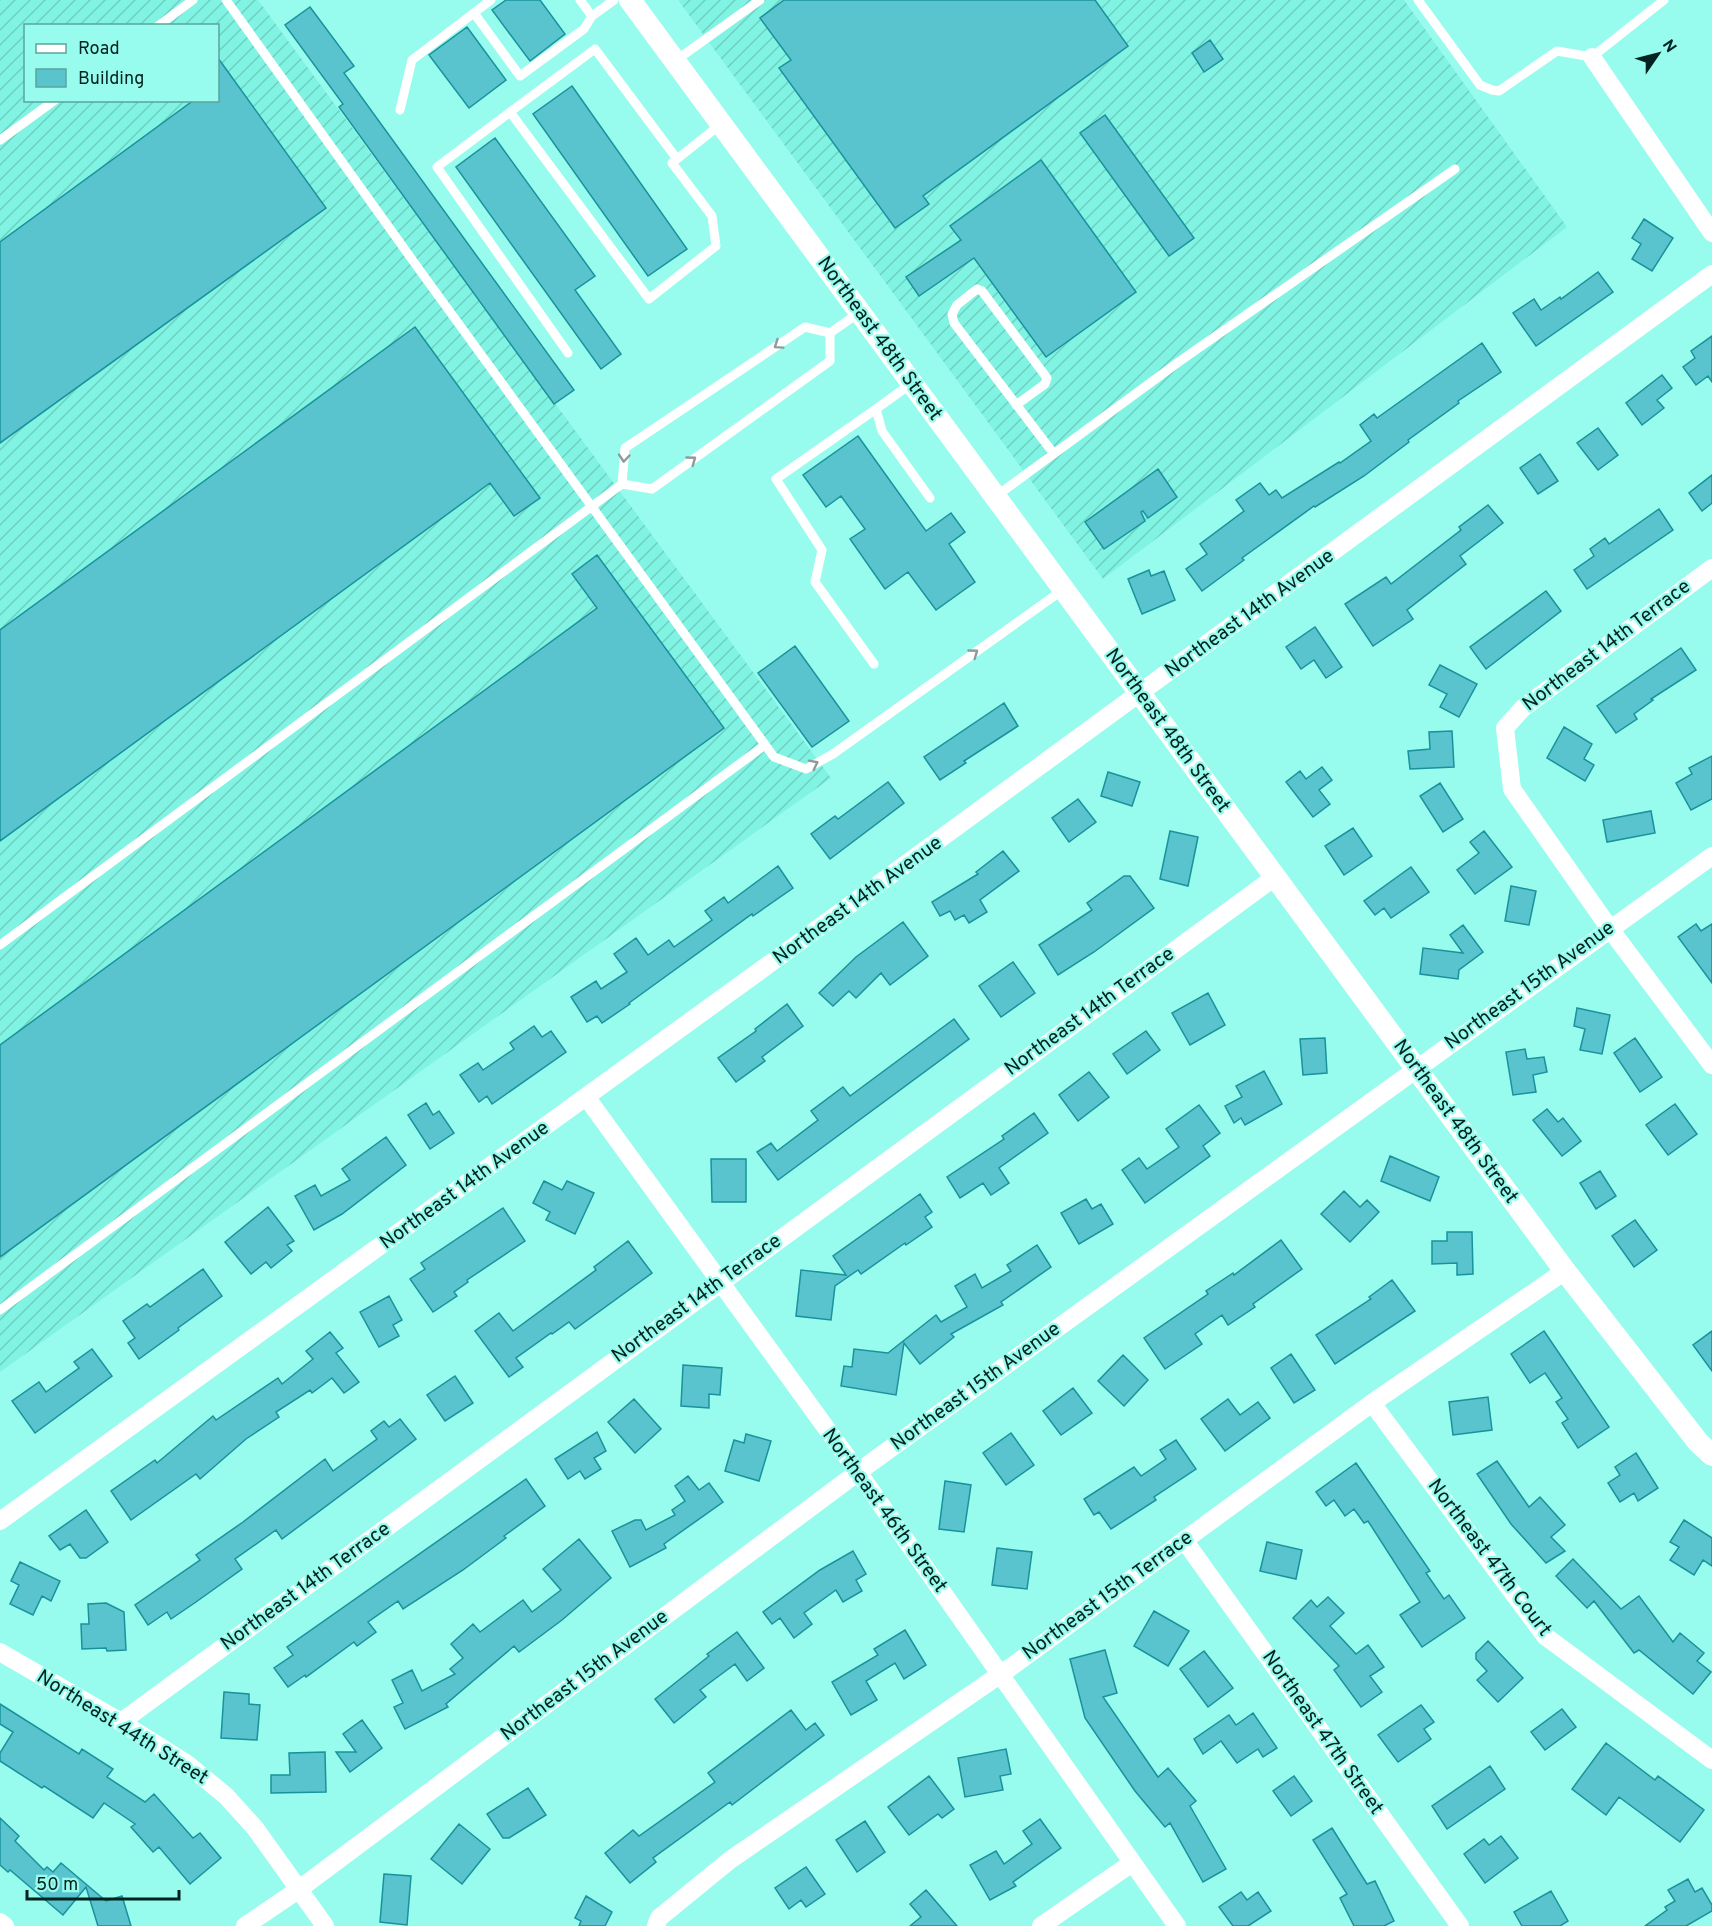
<svg xmlns="http://www.w3.org/2000/svg" width="1712" height="1926" font-family="Overpass,sans-serif">
	<style>
		.industrial { fill: url(#industrial-furrows); fill-rule: evenodd }
		.building { fill: #59c4cd; stroke: #19929c; stroke-width: 1.5 }
		.lines { fill: none; stroke-linecap: round; stroke-linejoin: round }
		.service { stroke: #fff; stroke-width: 9 }
		.minor { stroke: #fff; stroke-width: 18 }
		.tertiary { stroke: #fff; stroke-width: 22 }
		.oneway { stroke: #8d9c9a }
		.labels { text-anchor: middle; dominant-baseline: central; stroke-width: 4.5; stroke-linejoin: round; paint-order: stroke }
		.street-label { font-size: 20px; fill: #02231f; stroke: #97fced }
	</style>
	<defs>
		<pattern id="industrial-furrows" width="10" height="10" patternUnits="userSpaceOnUse" patternTransform="scale(1.5)"><rect width="10" height="10" fill="#81f3e2"/><path d="M-1 1l2-2M0 10L10 0M9 11l2-2" fill="none" stroke="#6ed0c1"/></pattern>
	</defs>
	<rect width="100%" height="100%" fill="#97fced"/>
	<path class="industrial" d="M0 0H258L831 778 0 1372ZM26 26H218V100H26Z
		M678 0H1404L1567 227 1103 579Z"/>
	<path class="building" d="M506 0H540L565 34 530 61 492 10Z
		M784 0H1095L1128 46 923 196 929 204 895 228 779 68 791 60 760 18Z
		M310 7 354 66 344 73 574 390 554 404 339 107 343 104 285 25Z
		M467 27 506 80 469 108 429 55Z
		M1210 40 1223 59 1204 72 1192 53Z
		M218 58 326 208 0 443V242L194 100H218Z
		M572 86 687 249 648 276 533 114Z
		M1105 115 1194 238 1169 256 1080 133Z
		M495 138 595 276 575 290 621 354 601 369 456 167Z
		M1041 160 1136 292 1046 357 974 258 919 296 906 277 961 240 950 226Z
		M1644 219 1673 238 1652 271 1632 259 1641 244 1632 238Z
		M1598 272 1613 292 1536 346 1513 313 1534 299 1541 310 1560 297 1561 299Z
		M415 327 540 498 514 516 490 483 0 841V630Z
		M1712 336V382L1708 376 1696 385 1683 367 1695 358 1691 351Z
		M1482 343 1501 372 1458 401 1459 403 1408 440 1409 442 1364 476 1315 507 1314 506 1242 558 1244 560 1202 591 1186 569 1207 554 1200 544 1244 511 1236 500 1260 483 1269 495 1276 490 1282 498 1339 462 1340 463 1371 441 1360 425 1374 414 1377 418Z
		M1662 375 1672 388 1657 400 1664 408 1642 425 1626 403Z
		M1598 428 1618 455 1598 470 1577 443Z
		M858 436 926 531 951 513 965 532 949 544 975 582 936 610 908 572 885 589 850 539 865 529 841 496 826 507 803 475Z
		M1540 454 1558 481 1538 494 1520 468Z
		M1158 469 1177 497 1148 518 1143 511 1141 512 1145 521 1104 549 1085 522Z
		M1712 475V503L1702 511 1689 493Z
		M1488 505 1503 523 1460 556 1466 564 1407 610 1413 619 1373 646 1345 604 1386 577 1391 584 1461 530 1459 527Z
		M1659 509 1673 530 1587 589 1574 570 1594 556 1590 549 1605 538 1609 544Z
		M597 555 724 728 0 1257V1045L597 608 572 574Z
		M1149 570 1151 576 1164 571 1175 600 1142 614 1128 579Z
		M1546 591 1561 611 1486 669 1470 647Z
		M1315 627 1342 667 1326 678 1314 660 1301 669 1286 647Z
		M795 646 849 721 812 747 758 673Z
		M1681 648 1696 670 1651 699 1653 700 1634 714 1637 719 1616 733 1597 706Z
		M1440 665 1477 684 1459 717 1440 707 1447 694 1429 685Z
		M1004 703 1018 726 964 761 966 763 940 780 924 757Z
		M1564 727 1592 744 1584 759 1594 765 1585 781 1547 758Z
		M1452 731 1454 767 1410 769 1408 751 1430 749 1429 732Z
		M1712 756V799L1691 810 1676 783 1692 774 1689 768Z
		M1322 767 1332 780 1319 790 1330 804 1313 817 1286 782 1300 771 1306 779Z
		M1108 772 1140 782 1132 806 1101 796Z
		M888 782 904 803 830 859 811 834 835 816 838 819Z
		M1440 783 1463 819 1443 832 1420 796Z
		M1078 799 1096 822 1069 842 1052 818Z
		M1651 811 1655 833 1607 842 1603 820Z
		M1353 828 1372 856 1344 875 1325 846Z
		M1170 831 1198 837 1188 886 1160 879Z
		M1484 831 1512 867 1475 894 1457 870 1479 853 1470 842Z
		M1003 851 1019 871 980 900 987 912 969 923 964 915 955 920 950 911 940 916 932 902 978 874 976 872Z
		M778 866 793 888 753 916 752 914 629 1003 630 1004 602 1023 597 1016 587 1022 571 997 596 981 601 989 627 972 614 954 636 938 648 955 669 940 674 947 712 920 705 911 724 897 728 903Z
		M1411 867 1429 892 1391 918 1384 908 1375 915 1364 901Z
		M1124 876H1130L1154 908 1094 952 1058 975 1039 945 1092 910 1087 903Z
		M1511 886 1536 891 1529 925 1505 921Z
		M903 922 928 956 890 985 881 973 856 998 849 991 833 1006 819 993 856 957Z
		M1696 924 1701 931 1712 924V983L1678 937Z
		M1463 925 1483 952 1459 970 1458 979 1420 974 1423 948 1463 953 1450 935Z
		M1013 962 1035 993 1001 1017 979 986Z
		M1208 993 1225 1025 1190 1045 1172 1013Z
		M787 1004 803 1026 762 1057 765 1061 736 1082 718 1058 756 1031 755 1029Z
		M1577 1008 1610 1015 1602 1054 1580 1050 1585 1029 1574 1026Z
		M954 1019 969 1039 778 1180 757 1152 771 1143 777 1151 818 1120 811 1111 843 1087 850 1096Z
		M534 1026 542 1037 551 1031 566 1052 492 1104 487 1096 479 1102 460 1075 478 1063 483 1070 514 1049 510 1043Z
		M1146 1031 1160 1050 1127 1074 1113 1054Z
		M1325 1038 1327 1073 1303 1075 1300 1039Z
		M1635 1038 1662 1077 1640 1092 1614 1053Z
		M1525 1049 1527 1059 1544 1057 1547 1072 1533 1075 1536 1092 1513 1095 1506 1052Z
		M1264 1071 1282 1104 1245 1125 1241 1118 1234 1123 1225 1106 1242 1097 1236 1086Z
		M1089 1072 1109 1097 1078 1121 1059 1095Z
		M426 1103 433 1115 439 1111 454 1133 430 1149 408 1115Z
		M1675 1104 1697 1134 1668 1155 1646 1125Z
		M1199 1105 1220 1133 1203 1146 1210 1156 1145 1203 1122 1170 1139 1158 1147 1169 1179 1147 1166 1129Z
		M1547 1109 1558 1122 1563 1118 1581 1141 1562 1156 1533 1120Z
		M1034 1113 1048 1133 999 1168 1009 1183 991 1195 983 1183 960 1198 947 1177 1004 1139 1002 1136Z
		M386 1137 406 1165 342 1214 314 1230 295 1196 315 1185 321 1196 350 1180 342 1169Z
		M1390 1156 1439 1177 1430 1201 1381 1181Z
		M711 1159H746V1202H712Z
		M1600 1171 1616 1196 1596 1209 1580 1183Z
		M544 1181 562 1190 567 1181 594 1193 575 1234 546 1220 550 1212 533 1203Z
		M1344 1191 1360 1207 1367 1200 1379 1212 1350 1242 1321 1214Z
		M920 1194 932 1212 925 1217 932 1227 906 1245 905 1243 861 1274 858 1270 835 1286 831 1320 796 1316 801 1270 846 1275 833 1256Z
		M1086 1199 1092 1209 1101 1204 1113 1224 1079 1244 1061 1213Z
		M268 1207 294 1241 287 1245 292 1251 271 1268 266 1262 251 1274 225 1242Z
		M503 1208 525 1241 467 1280 468 1282 454 1292 457 1296 433 1312 410 1279 425 1269 421 1263Z
		M1635 1220 1657 1250 1634 1267 1612 1236Z
		M1447 1232H1472L1473 1274 1457 1275V1263L1432 1264V1241H1447Z
		M1281 1240 1302 1269 1253 1304 1255 1307 1228 1325 1222 1315 1195 1334 1202 1344 1165 1369 1144 1338 1208 1294 1206 1291 1233 1273 1234 1275Z
		M628 1241 652 1273 575 1329 569 1322 552 1334 551 1333 516 1358 523 1367 509 1377 475 1331 499 1313 513 1331 596 1270 594 1267Z
		M1037 1245 1051 1267 1001 1302 1003 1305 951 1334 954 1337 920 1364 904 1343 896 1395 841 1386 844 1366 852 1367 854 1349 888 1353 936 1315 941 1322 967 1307 955 1286 975 1274 982 1288 1011 1271 1007 1265Z
		M203 1269 222 1296 178 1328 179 1330 139 1359 128 1343 135 1338 123 1321 147 1304 150 1307Z
		M1392 1280 1415 1311 1335 1364 1316 1335 1371 1299 1369 1297Z
		M389 1296 402 1320 393 1325 399 1336 379 1347 360 1312Z
		M1544 1331 1609 1427 1578 1448 1562 1423 1568 1419 1556 1402 1562 1398 1545 1373 1530 1383 1511 1354Z
		M1712 1331V1371L1693 1345Z
		M330 1332 343 1348 336 1353 359 1382 344 1393 332 1378 312 1393 310 1390 276 1412 279 1417 246 1439 200 1479 196 1474 131 1520 111 1491 155 1460 157 1463 213 1416 216 1420 278 1378 282 1384 313 1359 306 1351Z
		M92 1349 112 1376 35 1433 12 1401 39 1382 46 1392 79 1368 74 1362Z
		M1291 1354 1315 1390 1294 1403 1271 1368Z
		M1123 1355 1148 1380 1124 1406 1098 1381Z
		M683 1365 722 1368 720 1395 709 1394V1408L681 1406Z
		M455 1376 473 1403 445 1421 427 1395Z
		M1073 1388 1092 1413 1061 1435 1043 1411Z
		M1488 1397 1492 1430 1453 1435 1449 1402Z
		M634 1399 661 1429 635 1453 608 1422Z
		M1228 1399 1240 1415 1258 1402 1270 1418 1225 1451 1201 1419Z
		M400 1419 416 1439 282 1539 276 1530 235 1559 242 1569 196 1602 171 1619 167 1612 148 1625 135 1605 200 1560 196 1555 243 1522 325 1459 333 1471 377 1439 371 1431 384 1421 389 1427Z
		M597 1432 606 1451 594 1458 601 1469 585 1479 580 1471 568 1479 555 1459Z
		M1011 1433 1034 1465 1006 1485 983 1453Z
		M746 1434 771 1441 759 1481 725 1471 734 1440 744 1443Z
		M1176 1440 1196 1469 1154 1497 1156 1500 1111 1529 1099 1512 1094 1515 1084 1499 1134 1467 1141 1476 1166 1459 1160 1450Z
		M1636 1453 1658 1488 1638 1501 1634 1493 1620 1502 1608 1483 1620 1475 1615 1467Z
		M1497 1461 1529 1507 1540 1497 1565 1525 1551 1537 1565 1551 1546 1563 1511 1524 1477 1474Z
		M1356 1463 1430 1571 1426 1573 1444 1599 1449 1595 1465 1618 1422 1647 1400 1615 1420 1602 1368 1521 1364 1523 1354 1509 1345 1516 1334 1500 1326 1506 1316 1492Z
		M688 1476 699 1490 709 1483 723 1502 664 1544 666 1548 630 1567 612 1531 635 1520H641L646 1530 675 1515 672 1510 685 1501 675 1486Z
		M526 1479 545 1506 504 1536 506 1538 463 1570 403 1609 398 1601 368 1622 376 1632 357 1646 354 1642 306 1677 305 1675 288 1687 274 1668 293 1655 287 1647Z
		M945 1481 971 1485 964 1532 939 1529Z
		M86 1510 108 1542 86 1558H80L70 1544 60 1550 49 1536Z
		M1684 1520 1712 1538V1566L1703 1560 1694 1575 1670 1560 1679 1547 1670 1542Z
		M579 1539 611 1578 562 1620 519 1652 514 1646 446 1704 448 1707 405 1729 394 1707 403 1703 392 1680 412 1670 422 1691 455 1674 450 1669 463 1658 451 1644 473 1624 480 1632 523 1600 532 1612 561 1590 543 1569Z
		M1267 1542 1302 1550 1296 1579 1260 1571Z
		M997 1548 1032 1552 1027 1589 992 1585Z
		M853 1551 866 1574 856 1580 862 1591 843 1602 836 1590 804 1613 812 1624 794 1638 780 1618 772 1624 763 1612 820 1570Z
		M1573 1559 1621 1609 1639 1596 1673 1642 1680 1633 1704 1653 1697 1661 1711 1672 1693 1694 1639 1650 1634 1653 1594 1601 1587 1608 1556 1576Z
		M20 1562 60 1581 51 1601 42 1596 33 1615 10 1604 19 1585 11 1581Z
		M1328 1597 1344 1613 1330 1626 1356 1654 1368 1645 1384 1667 1370 1676 1382 1692 1361 1707 1334 1670 1339 1666 1293 1618 1311 1600 1317 1607Z
		M106 1603 124 1612 126 1650 107 1651 106 1648 82 1649 81 1624H89L88 1604Z
		M1154 1611 1189 1631 1168 1666 1134 1646Z
		M905 1630 926 1665 904 1679 895 1663 866 1681 877 1700 851 1715 832 1682 878 1655 874 1649Z
		M737 1632 764 1668 747 1681 735 1664 700 1690 706 1697 674 1723 655 1699 709 1656 707 1654Z
		M1488 1641 1523 1678 1498 1702 1477 1680 1487 1671 1476 1659V1653Z
		M1105 1650 1117 1693 1103 1697 1158 1777 1168 1768 1196 1801 1190 1806 1226 1869 1203 1882 1170 1823 1165 1827 1135 1791 1085 1718 1070 1659Z
		M1204 1651 1233 1688 1208 1707 1180 1669Z
		M224 1692 249 1694V1704L260 1705 257 1740 221 1738Z
		M0 1704 79 1754 82 1749 113 1769 107 1777 145 1802 154 1794 193 1838 200 1833 221 1858 190 1884 159 1847 153 1852 131 1827 135 1824 104 1803 93 1818 44 1786 42 1788 0 1761V1753L13 1732 0 1724Z
		M1421 1705 1434 1722 1424 1729 1431 1739 1398 1762 1378 1735Z
		M1562 1709 1576 1727 1545 1750 1531 1732Z
		M791 1710 806 1730 815 1723 824 1735 732 1805 730 1802 653 1858 656 1862 630 1883 605 1853 633 1830 639 1836 715 1782 708 1773Z
		M1253 1713 1277 1748 1263 1757 1258 1749 1237 1763 1221 1741 1203 1754 1194 1739 1229 1715 1236 1725Z
		M362 1720 382 1748 350 1772 336 1752H356L343 1734Z
		M1606 1743 1655 1780 1658 1776 1704 1810 1680 1842 1619 1797 1606 1815 1572 1789Z
		M1006 1749 1011 1774 1000 1776 1003 1790 965 1797 958 1758Z
		M325 1752 326 1792 271 1793V1775H290L289 1753Z
		M1490 1766 1505 1789 1447 1829 1432 1806Z
		M929 1776 954 1809 942 1818 938 1814 909 1835 888 1807Z
		M1294 1776 1312 1801 1291 1816 1273 1791Z
		M528 1788 546 1815 509 1838H503L487 1814Z
		M0 1818 19 1836 15 1841 44 1870 47 1867 53 1872 61 1863 106 1901 122 1896 131 1926H98L86 1887 63 1915 10 1870 8 1872 0 1865Z
		M1040 1819 1061 1848 1013 1882 1016 1886 990 1900 970 1865 996 1851 1004 1864 1032 1844 1023 1831Z
		M865 1821 885 1852 857 1872 836 1840Z
		M459 1824 490 1849 462 1884 431 1859Z
		M1332 1828 1367 1884 1375 1881 1394 1921 1384 1926H1354L1340 1898 1347 1894 1313 1840Z
		M1501 1836 1518 1858 1485 1883 1464 1854 1484 1839 1489 1845Z
		M806 1867 825 1894 806 1907 801 1900 789 1909 775 1888Z
		M384 1874 411 1876 407 1925 380 1922Z
		M1688 1879 1695 1892 1702 1888 1712 1905V1911L1686 1926H1645L1667 1910 1665 1907 1675 1901 1668 1890Z
		M926 1890 957 1926H910L921 1917 910 1904Z
		M1551 1891 1568 1921 1560 1926H1522L1514 1912Z
		M1241 1892 1247 1900 1258 1892 1271 1911 1248 1926H1233L1219 1907Z
		M586 1896 612 1912 605 1926H579L581 1921 575 1918Z"/>
	<g class="lines">
		<path class="service" d="M226 0 421 272 774 757 806 769 833 754 1064 589
			M580 0 592 16 614 0
			M1418 0 1480 85 1492 90 1499 91 1557 51 1592 57 1664 0
			M474 13 520 76 584 29 592 16
			M158 26 193 0
			M675 61 760 0
			M400 110 412 60 491 0
			M510 112 595 49 677 159
			M0 140 55 100
			M568 353 437 167 510 112 649 299 716 246 712 216 672 163 721 124
			M912 383 876 409 882 431 930 498
			M1016 405 1045 384 1047 378 982 291 977 289 957 305 952 314 954 323 1054 454
			M622 484 625 448 805 327 830 333 860 312
			M995 497 1180 361 1455 169
			M874 664 815 582 822 550 776 479 876 409
			M0 945 622 484 652 489 830 361V333
			M0 1310 765 745"/>
		<path class="minor" d="M1592 57 1712 233
			M1712 568 1523 708 1505 728 1512 789 1610 929 1712 1065
			M587 1098 858 1472 1177 1926
			M1372 1403 1545 1636 1712 1760
			M0 1521C573 1108 1143 693 1712 274
			M1184 1540 1460 1926
			M0 1652 121 1722 186 1763 226 1796 255 1828 325 1926
			M121 1722 1275 877
			M0 1922 5 1926
			M245 1926 298 1890 869 1464 1712 856
			M656 1926 659 1918 730 1860 1011 1667 1372 1403 1565 1271
			M1041 1926 1132 1863"/>
		<path class="tertiary" d="M630 0 1565 1271 1698 1442 1712 1455"/>
	</g>
	<defs><path id="oneway-chevron" d="M-2-3.5L2.5 0L-2 3.5" fill="none" stroke-width="1.6" stroke-linecap="round" stroke-linejoin="round" transform="scale(1.5)"/></defs>
	<g class="oneway">
		<use href="#oneway-chevron" transform="translate(778 345) rotate(146)"/>
		<use href="#oneway-chevron" transform="translate(624 458) rotate(95)"/>
		<use href="#oneway-chevron" transform="translate(692 460) rotate(-36)"/>
		<use href="#oneway-chevron" transform="translate(974 653) rotate(-36)"/>
		<use href="#oneway-chevron" transform="translate(814 764) rotate(-27)"/>
	</g>
	<g class="labels">
		<g class="street-label">
			<text transform="translate(879 339) rotate(54)">Northeast 48th Street</text>
			<text transform="translate(1250 614) rotate(-36)">Northeast 14th Avenue</text>
			<text transform="translate(1607 646) rotate(-37)">Northeast 14th Terrace</text>
			<text transform="translate(1167 731) rotate(54)">Northeast 48th Street</text>
			<text transform="translate(858 901) rotate(-36)">Northeast 14th Avenue</text>
			<text transform="translate(1530 986) rotate(-36)">Northeast 15th Avenue</text>
			<text transform="translate(1090 1012) rotate(-36)">Northeast 14th Terrace</text>
			<text transform="translate(1455 1122) rotate(54)">Northeast 48th Street</text>
			<text transform="translate(465 1186) rotate(-36)">Northeast 14th Avenue</text>
			<text transform="translate(697 1299) rotate(-36)">Northeast 14th Terrace</text>
			<text transform="translate(976 1387) rotate(-36)">Northeast 15th Avenue</text>
			<text transform="translate(884 1511) rotate(54)">Northeast 46th Street</text>
			<text transform="translate(1489 1558) rotate(53)">Northeast 47th Court</text>
			<text transform="translate(306 1587) rotate(-36)">Northeast 14th Terrace</text>
			<text transform="translate(1108 1596) rotate(-36)">Northeast 15th Terrace</text>
			<text transform="translate(585 1676) rotate(-37)">Northeast 15th Avenue</text>
			<text transform="translate(122 1728) rotate(32)">Northeast 44th Street</text>
			<text transform="translate(1322 1733) rotate(55)">Northeast 47th Street</text>
		</g>
	</g>
	<rect x="24" y="24" width="195" height="78" fill="#97fced" stroke="#5ba59b" stroke-width="1.5"/>
	<rect x="36" y="44" width="30" height="9" fill="#ffffff" stroke="#5ba59b" stroke-width="1.5"/>
	<text x="78" y="54" font-size="18" fill="#02231f">Road</text>
	<rect x="36" y="69" width="30" height="18" fill="#59c4cd" stroke="#5ba59b" stroke-width="1.5"/>
	<text x="78" y="84" font-size="18" fill="#02231f">Building</text>
	<g transform="translate(1658 54) rotate(55)" stroke="#97fced" stroke-width="4.5" paint-order="stroke">
	<path d="M0-4.5L10 22L0 15L-10 22Z" fill="#02231f"/>
	<text y="-9" font-size="16" font-weight="bold" text-anchor="middle" fill="#02231f">N</text>
	</g>
	<path d="M27 1890v9h152v-9" fill="none" stroke="#02231f" stroke-width="3"/>
	<text x="36" y="1890" font-size="18" fill="#02231f" stroke="#97fced" stroke-width="4.5" paint-order="stroke">50 m</text>
</svg>
